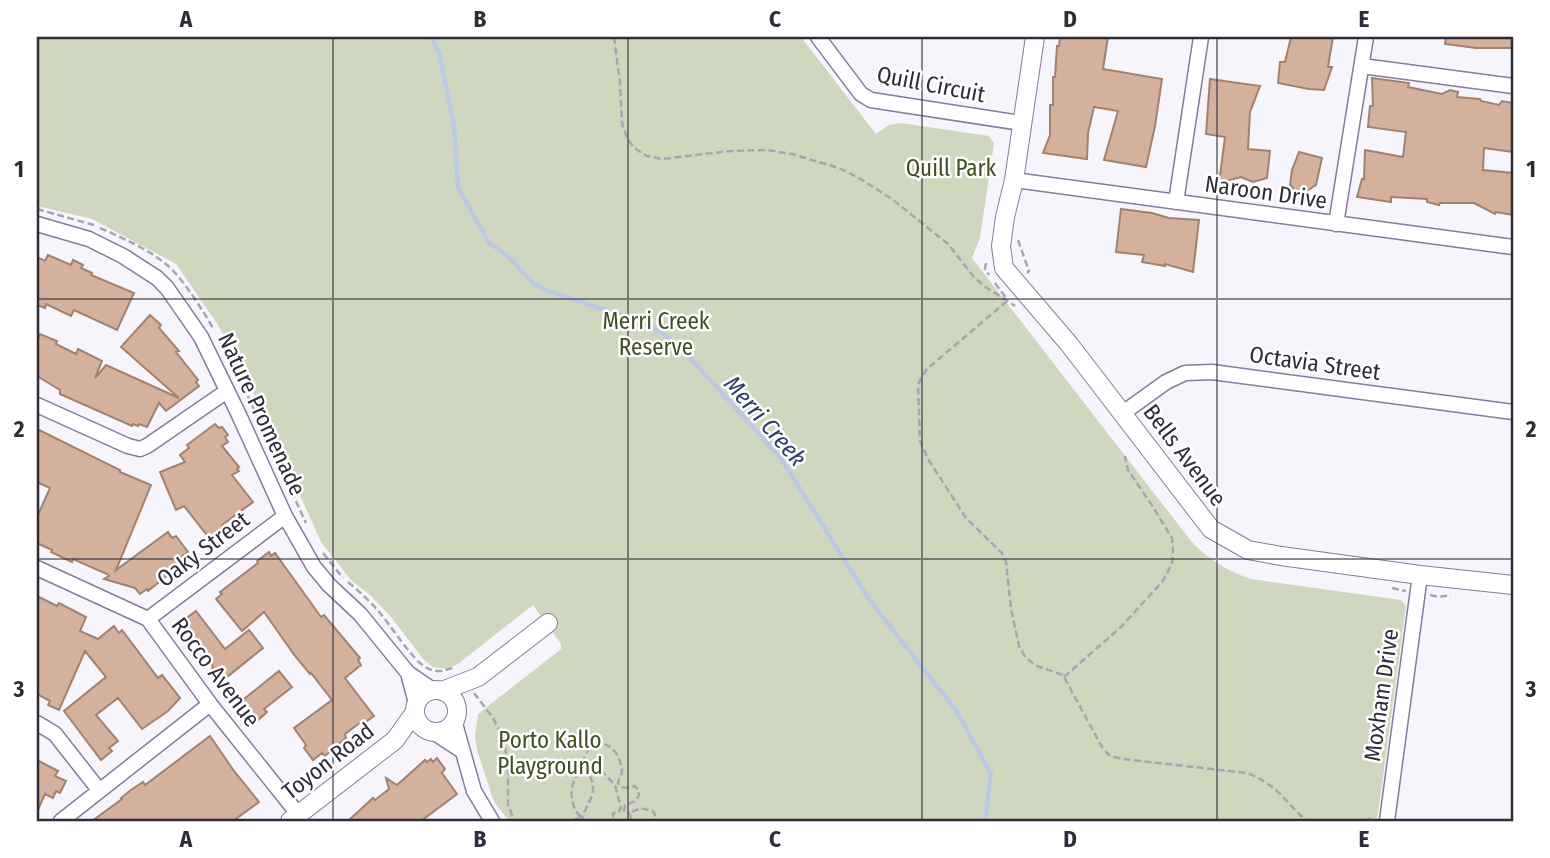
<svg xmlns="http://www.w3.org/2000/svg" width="1550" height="858" font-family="'Fira Sans Condensed',sans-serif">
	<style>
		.green { fill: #cfd8be }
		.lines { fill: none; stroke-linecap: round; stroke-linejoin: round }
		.stream { stroke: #bbc9e5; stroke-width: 4.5 }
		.building { fill: #d3b19c; stroke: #a2826e; stroke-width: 2 }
		.minor-casing { stroke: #867b9b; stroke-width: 17 }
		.tertiary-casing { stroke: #867b9b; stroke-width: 20 }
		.path { stroke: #a8a5af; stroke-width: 2.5; stroke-dasharray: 7 3.5; stroke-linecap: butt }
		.minor { stroke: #fff; stroke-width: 14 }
		.tertiary { stroke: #fff; stroke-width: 18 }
		.grid { fill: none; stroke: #2f2b38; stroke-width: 2; stroke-opacity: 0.55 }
		.labels { text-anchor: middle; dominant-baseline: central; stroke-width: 5; stroke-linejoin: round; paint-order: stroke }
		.street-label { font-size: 23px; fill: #2f2b38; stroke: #fff }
		.park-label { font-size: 23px; fill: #414f20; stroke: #fff }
		.water-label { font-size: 24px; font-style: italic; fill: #2c3e65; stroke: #fff }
		.neatline { fill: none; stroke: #2f2b38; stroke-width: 2.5 }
		.grid-label { font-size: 23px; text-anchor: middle; font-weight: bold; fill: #2f2b38 }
	</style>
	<rect width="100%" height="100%" fill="#f7f5fc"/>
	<path class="green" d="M37 37H801L876 134 889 125 901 123 989 136 994 143 980 238 972 258 1191 541C1208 559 1227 571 1251 579L1401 600 1406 606 1377 821H509L494 802 477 750 475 736 478 714 561 649V644L533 605 458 664 447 669 433 667 424 660 391 617 370 595 351 580 321 542 256 398 218 325 176 264 92 219 37 206Z"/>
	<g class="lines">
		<path class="stream" d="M431 37 439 53 454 126 458 187 489 243 508 256 535 285 551 292 644 323 663 333 695 363 782 460 870 601 956 710 991 774 985 821"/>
	</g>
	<path class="building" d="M1060 37H1108L1103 69 1162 79 1155 126 1146 167 1104 160 1118 111 1094 107 1088 133 1087 159 1043 153 1050 135V105H1053V77H1055L1057 46H1059Z
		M1291 37H1333L1328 67H1332L1324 90 1309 89 1278 83 1280 62H1285Z
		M1446 37H1513V48H1476L1445 44Z
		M1372 78 1409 83 1408 87 1442 94 1450 90 1458 92 1457 97 1480 99 1481 101 1499 105 1502 101 1513 103V152L1484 148 1483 170 1513 173V215L1496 212 1495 214 1474 203H1440L1439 205 1427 202V199L1391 197V202L1357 197 1362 179H1364L1365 150 1403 157 1406 132 1368 127 1370 106H1373Z
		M1210 79 1260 86 1250 112 1248 149 1270 151 1267 178 1253 182 1241 177 1219 183 1225 137 1206 134Z
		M1299 152 1322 158 1316 185 1299 196 1290 185 1292 170Z
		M1121 209 1152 213 1169 218 1199 220 1193 272 1165 264V266L1142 262 1144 255 1116 252Z
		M48 255 71 265 73 260 83 265 81 268 92 273 91 275 134 293 117 330 74 310 71 316 46 304 45 308 37 305V257L45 261Z
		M150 315 161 325 159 328 179 351 176 352 198 380 196 382 199 386 166 411 159 403 147 427 139 424 138 426 133 424 132 426 60 394V390L37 376V341L40 334 57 341 56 344 76 354 78 349 102 361 95 378 106 365 179 398 121 347Z
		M215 424 219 428 222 427 228 435 225 437 228 442 222 446 239 467 237 469 239 471 232 475 253 502 222 525 225 528 210 539 184 506 176 510 160 472 185 462 180 455 189 448 187 445Z
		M37 429 120 470V472L151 485 116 570 168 532 172 538 176 536 188 552 181 557 184 562 148 591 147 589 140 594 135 588 104 579 109 576 107 574 73 559 72 562 51 552 52 550 37 543V517L50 488 37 482Z
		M269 552 271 556 275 553 321 617 324 615 360 658 358 660 361 665 345 678 374 716 363 724 361 722 345 734 346 738 325 756 322 753 313 760 304 748 306 745 294 728 332 700 311 673 310 674 295 656 264 612 242 631 216 599 222 594 220 592 258 563 257 561Z
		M37 596 57 606 59 603 86 617 80 631 98 639 114 626 119 633 122 630 158 678 162 675 180 698 168 711 142 729 118 698 96 715 118 741 109 748 112 751 101 760 64 711 106 677 85 651 59 710 48 705 50 701 37 694Z
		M196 611 225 649 249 630 263 648 222 681 212 668 213 666 180 623Z
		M279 671 292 687 264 709 267 712 257 721 250 713 246 716 239 706 241 705 239 703Z
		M210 736 234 771 259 802 233 821H92L122 799 121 798 131 790 143 782 145 785Z
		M437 758 445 769 442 773 457 794 421 821H348L373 798 375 800 389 789 386 778 397 785 425 760 427 762 431 759 433 762Z
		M37 760 58 771 55 776 66 781 60 793 56 791 53 798 45 794 37 812Z"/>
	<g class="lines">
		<defs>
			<path id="minor" d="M818 37 861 94 871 100 1021 123
				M1362 66 1513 86
				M1014 180 1513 247
				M1176 202 1201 37
				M37 224 89 239 123 256 157 278 167 288 201 337 239 415 285 516 314 567 329 585 360 614 408 673 433 690
				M1336 224 1366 37
				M37 405 128 446 140 449 147 446 227 391
				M1123 413 1166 382 1185 373 1212 372 1513 412
				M37 568 148 619 210 704 298 814
				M148 619 285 516
				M408 673 416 703
				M454 720 474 791 492 821
				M37 723 55 734 99 790
				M433 732 462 751
				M61 821 210 704
				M1387 821 1420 575"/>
			<path id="tertiary" d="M1035 37 1014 180 1005 217 1001 246 1004 268 1069 344 1211 529 1248 550 1281 556 1420 575 1513 585
				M415 711a21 21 0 1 1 42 0a21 21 0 1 1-42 0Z
				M442 691 478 677 548 623
				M290 821 395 740 415 712"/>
		</defs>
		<use href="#minor" class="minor-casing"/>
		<use href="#tertiary" class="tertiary-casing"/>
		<path class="path" d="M614 37 620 83 622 123 627 138 634 148 647 156 662 159 730 151 767 150 792 154 839 168 859 178 892 199 948 244 974 277 984 286 1015 306
			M37 209 94 225
			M100 228C123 238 148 249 167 265 181 276 204 312 213 328
			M1018 240 1029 271 1027 273
			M986 263 985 269 989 275
			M995 283 1006 298
			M1007 301 927 369 922 376 918 385 920 441 928 459 966 518 1002 553 1006 562 1011 609 1019 646 1026 658 1037 666 1063 675 1103 749 1110 756 1123 759 1247 773C1262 779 1273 786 1284 798 1292 806 1298 815 1308 821
			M219 340 241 381 306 523
			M323 553 343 578
			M348 582C360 592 371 602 380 613 392 627 413 661 427 668 436 673 446 671 454 667L455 668
			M1392 588 1406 591
			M1430 595 1439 597 1451 595
			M1064 677 1121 627 1162 582 1172 564 1173 551 1172 538 1153 507 1128 470 1125 456
			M474 693 493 718 503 738 508 763V804L514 821
			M574 821 576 819 582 818C565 804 568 766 597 766L615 785 621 808 618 813H613V821
			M585 821 582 818C585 808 594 797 593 787 593 775 580 767 585 756 587 750 591 747 597 745 611 741 619 755 622 768 623 773 619 778 618 783L621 787 627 788 634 786 638 789 639 795 636 801 625 805 624 811 630 813
			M631 821 630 813 640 808 653 811 658 821
			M1364 821 1374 817"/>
		<use href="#minor" class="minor"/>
		<use href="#tertiary" class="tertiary"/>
	</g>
	<path class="grid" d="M333 37V821M628 37V821M922 37V821M1217 37V821M37 299H1513M37 559H1513"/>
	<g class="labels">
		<g class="street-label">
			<text transform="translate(931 84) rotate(11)">Quill Circuit</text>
			<text transform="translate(1266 192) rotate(8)">Naroon Drive</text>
			<text transform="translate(1315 363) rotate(8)">Octavia Street</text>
			<text transform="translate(262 414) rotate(65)">Nature Promenade</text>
			<text transform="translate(1185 455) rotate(53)">Bells Avenue</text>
			<text transform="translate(203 549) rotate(-37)">Oaky Street</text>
			<text transform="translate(216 672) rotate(53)">Rocco Avenue</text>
			<text transform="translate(1381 695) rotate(-82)">Moxham Drive</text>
			<text transform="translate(328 761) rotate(-38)">Toyon Road</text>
		</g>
		<g class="park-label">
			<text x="951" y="168">Quill Park</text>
			<text x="656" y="321">Merri Creek<tspan x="656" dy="26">Reserve</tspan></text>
			<text x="550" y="740">Porto Kallo<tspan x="550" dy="26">Playground</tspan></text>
		</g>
		<g class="water-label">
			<text transform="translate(765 421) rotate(49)">Merri Creek</text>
		</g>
	</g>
	<rect width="1550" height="858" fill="none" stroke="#ffffff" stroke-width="77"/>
	<rect x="38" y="38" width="1474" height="782" class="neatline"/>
	<g class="grid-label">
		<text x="186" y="27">A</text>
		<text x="480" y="27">B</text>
		<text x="775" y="27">C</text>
		<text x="1070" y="27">D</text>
		<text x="1364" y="27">E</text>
		<text x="19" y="177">1</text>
		<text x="1531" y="177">1</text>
		<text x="19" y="437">2</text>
		<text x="1531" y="437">2</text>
		<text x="19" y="697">3</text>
		<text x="1531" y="697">3</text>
		<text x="186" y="847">A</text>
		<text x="480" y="847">B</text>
		<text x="775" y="847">C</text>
		<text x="1070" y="847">D</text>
		<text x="1364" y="847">E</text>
	</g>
</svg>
